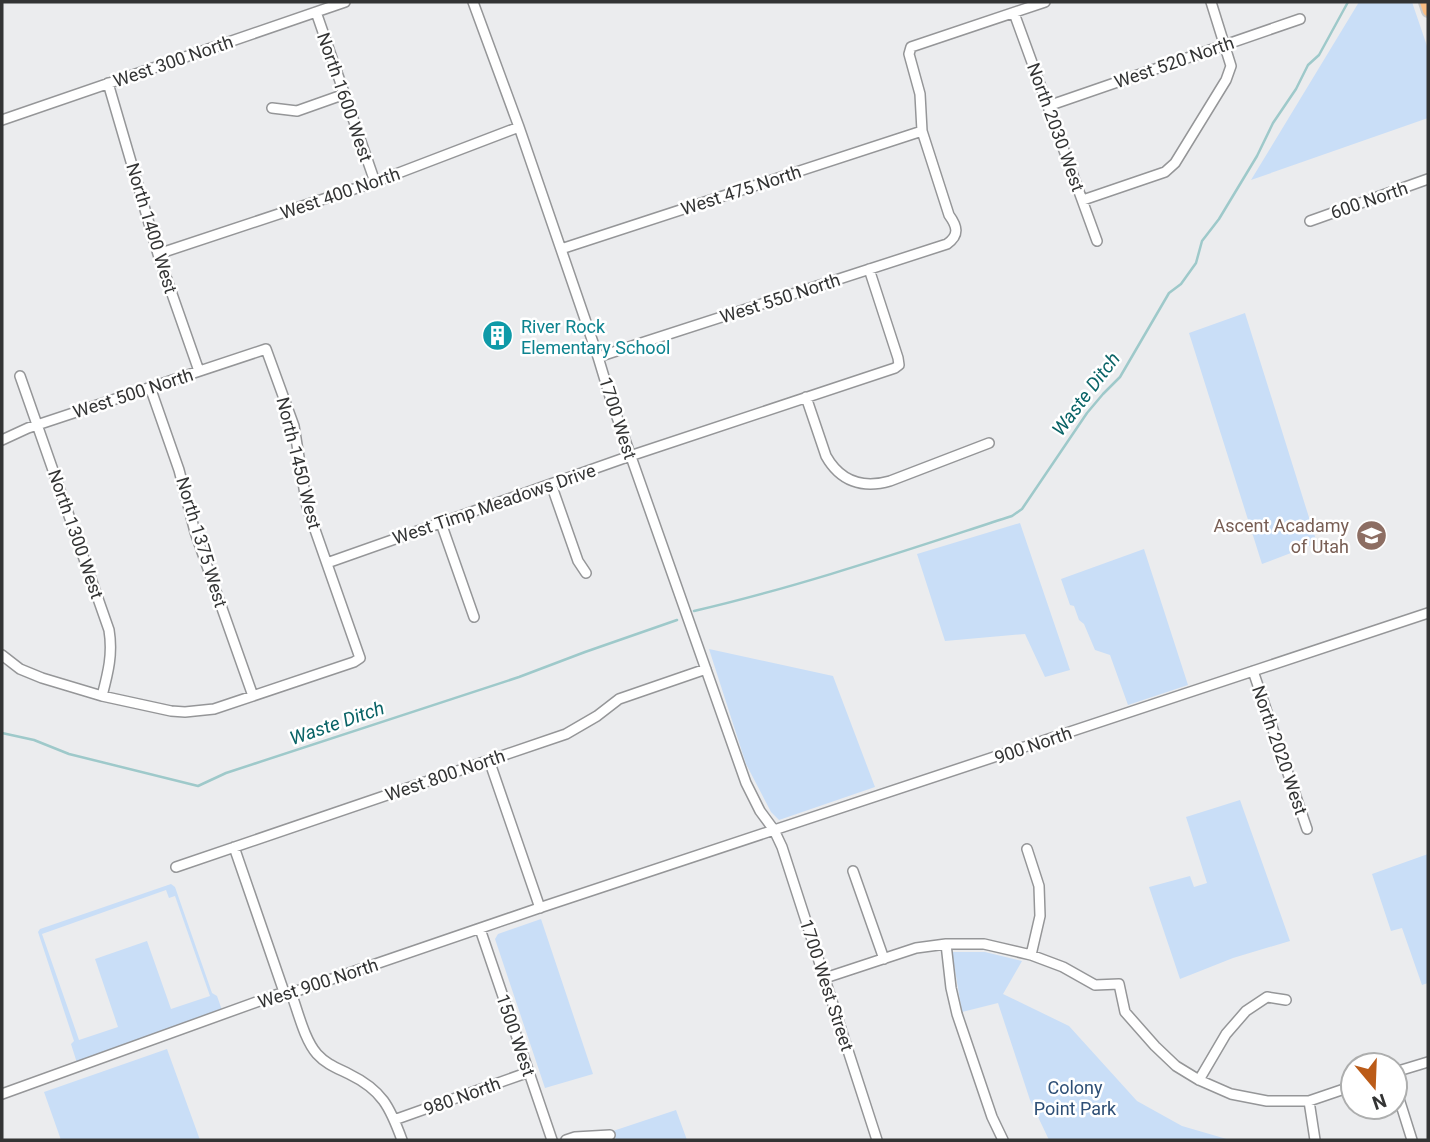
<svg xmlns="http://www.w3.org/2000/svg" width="1430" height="1142" font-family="Roboto,sans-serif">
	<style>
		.green { fill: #c9def7; fill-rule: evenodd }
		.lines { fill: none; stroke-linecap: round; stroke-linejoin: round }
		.stream { stroke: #9ec9ca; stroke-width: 2.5 }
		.minor-casing { stroke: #959698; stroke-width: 12 }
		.major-casing { stroke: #cacaca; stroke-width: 14 }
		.minor { stroke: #fff; stroke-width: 9 }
		.major { stroke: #f9bd83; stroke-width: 10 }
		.labels { text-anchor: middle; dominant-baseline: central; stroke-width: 5; stroke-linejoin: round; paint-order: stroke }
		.street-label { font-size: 18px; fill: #333434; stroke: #fff }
		.culture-label { font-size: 18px; fill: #0d838f; stroke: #fff; text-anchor: start }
		.education-label { font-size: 18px; fill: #785e54; stroke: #fff; text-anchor: end }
		.park-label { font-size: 18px; fill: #2e4f76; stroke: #fff }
		.water-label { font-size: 19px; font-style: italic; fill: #096366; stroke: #fff }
	</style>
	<rect width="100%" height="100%" fill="#ebecee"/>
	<path class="green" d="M1359 2H1412L1428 49V118L1251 180Z
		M1245 313 1317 543 1262 564 1189 333Z
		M1020 523 1070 670 1045 677 1025 634 945 641 917 554Z
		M1144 549 1188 685 1128 705 1110 655 1095 650 1084 624 1079 620 1074 606 1070 605 1061 579Z
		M709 649 833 676 875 787 779 820 771 812 746 764Z
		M1240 800 1290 941 1233 958 1180 979 1149 887 1190 876 1194 887 1207 883 1186 817Z
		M1428 854V983L1422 985 1402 928 1391 931 1372 874Z
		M171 884 175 887 212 993 217 996 222 1010 77 1063 71 1044 74 1041 38 932 40 929ZM166 890 169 898 175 896 210 996 171 1009 147 941 95 959 118 1027 79 1040 42 934Z
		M541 919 593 1074 545 1088 495 939 498 934Z
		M952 952H985L1022 961 1003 994 1069 1026 1137 1101 1182 1126 1230 1140H1049L1030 1100 998 1003 962 1012Z
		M167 1049 200 1140H61L44 1092Z
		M676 1110 687 1140H616L613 1131Z"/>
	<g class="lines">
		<path class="stream" d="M694 611C802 586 907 550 1012 516L1022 509 1087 413 1103 394 1120 377 1169 293 1181 284 1196 263 1202 241 1219 219 1257 156 1273 123 1296 89 1308 65 1319 55 1348 2
			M2 733 34 740 69 754 198 786 226 773 519 677 585 652 677 620"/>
		<defs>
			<path id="minor" d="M473 2 519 127 598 357 611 400 746 783 760 811 774 830 782 847 877 1140
				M316 12 375 182
				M1014 13 1097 241
				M108 83 158 254 199 371
				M1048 106 1300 19
				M272 108 297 111 345 94
				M2 120 345 2
				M1083 200 1165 172 1175 163 1226 80 1231 66 1211 2
				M1310 221 1428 179
				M561 249 922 131
				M158 254 375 182 519 127
				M598 357 947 244C960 235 957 226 949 215L922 131 920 94 909 54 911 47 1045 2
				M20 376 109 630C113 654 108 673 102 696
				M150 387 179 470 195 532 253 696
				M806 397 826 456C840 481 862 489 890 481L989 443
				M2 440 28 428 266 349 294 426 307 507 360 658 354 662 214 709 185 712 171 711 102 696 42 678 20 669 2 655
				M551 484 578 561 586 573
				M441 523 474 617
				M327 563 630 456 895 368 899 365 898 358 869 269
				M1253 671 1307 829
				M489 760 540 908
				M234 847 284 992
				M1027 849 1039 886 1040 916 1031 955
				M176 867 566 734 597 716 619 699 706 669
				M853 871 884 959
				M480 929 552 1140
				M946 944 951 988 957 1014 992 1117 1003 1140
				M825 978 916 948 946 944H984L1031 955 1063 967 1095 985 1119 984 1125 1012 1155 1046 1176 1066 1199 1080 1231 1094 1267 1101H1309L1353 1086
				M291 993C298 1011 304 1039 317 1054 326 1064 337 1068 349 1074 382 1090 390 1107 402 1140
				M1395 1072 1428 1062
				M1199 1080 1226 1034 1246 1011 1267 997 1286 1000
				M1395 1086 1412 1140
				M2 1094 284 992 291 993 542 907 1428 613
				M1309 1101 1315 1140
				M394 1120 529 1072
				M566 1140 575 1137 610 1135"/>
			<path id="major" d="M1425 2 1428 11"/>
		</defs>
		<use href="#minor" class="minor-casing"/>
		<use href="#major" class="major-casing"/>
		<use href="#minor" class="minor"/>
		<use href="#major" class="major"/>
	</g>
	<defs>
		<symbol id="building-disc" viewBox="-11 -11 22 22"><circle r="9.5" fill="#0f9aa8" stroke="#fff"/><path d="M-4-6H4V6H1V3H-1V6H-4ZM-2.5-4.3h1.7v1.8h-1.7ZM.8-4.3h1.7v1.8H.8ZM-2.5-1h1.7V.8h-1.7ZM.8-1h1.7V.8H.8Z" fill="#fff"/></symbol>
		<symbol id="school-disc" viewBox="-11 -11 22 22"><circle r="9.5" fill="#8d6e63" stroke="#fff"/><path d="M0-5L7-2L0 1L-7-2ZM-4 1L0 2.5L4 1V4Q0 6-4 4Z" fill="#fff"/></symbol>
	</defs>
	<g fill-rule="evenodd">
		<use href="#building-disc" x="480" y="318" width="35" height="35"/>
		<use href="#school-disc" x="1354" y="518" width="35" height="35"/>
	</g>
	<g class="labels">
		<g class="street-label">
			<text transform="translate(173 61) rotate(-19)">West 300 North</text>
			<text transform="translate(1174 62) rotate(-19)">West 520 North</text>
			<text transform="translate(345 97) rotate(71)">North 1600 West</text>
			<text transform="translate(1056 127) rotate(70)">North 2030 West</text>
			<text transform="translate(741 190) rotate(-18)">West 475 North</text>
			<text transform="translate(340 193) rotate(-19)">West 400 North</text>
			<text transform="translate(1369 200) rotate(-19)">600 North</text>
			<text transform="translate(152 228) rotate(73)">North 1400 West</text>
			<text transform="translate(780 298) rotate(-18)">West 550 North</text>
			<text transform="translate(133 393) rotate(-18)">West 500 North</text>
			<text transform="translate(618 418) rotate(72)">1700 West</text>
			<text transform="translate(299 463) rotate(76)">North 1450 West</text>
			<text transform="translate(494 504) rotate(-19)">West Timp Meadows Drive</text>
			<text transform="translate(76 534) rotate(71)">North 1300 West</text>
			<text transform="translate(202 542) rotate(73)">North 1375 West</text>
			<text transform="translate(1033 745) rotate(-19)">900 North</text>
			<text transform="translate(1280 750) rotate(71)">North 2020 West</text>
			<text transform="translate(445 775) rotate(-19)">West 800 North</text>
			<text transform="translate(318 983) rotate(-18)">West 900 North</text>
			<text transform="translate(827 985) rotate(72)">1700 West Street</text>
			<text transform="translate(516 1035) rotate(71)">1500 West</text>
			<text transform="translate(462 1096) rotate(-20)">980 North</text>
		</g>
		<g class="culture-label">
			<text x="521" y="326">River Rock<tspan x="521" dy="21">Elementary School</tspan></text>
		</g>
		<g class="education-label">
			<text x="1349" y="525">Ascent Acadamy<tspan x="1349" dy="21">of Utah</tspan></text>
		</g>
		<g class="park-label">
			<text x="1075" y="1087">Colony<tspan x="1075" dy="21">Point Park</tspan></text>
		</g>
		<g class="water-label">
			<text transform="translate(1086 394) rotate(-53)">Waste Ditch</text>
			<text transform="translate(337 723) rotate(-19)">Waste Ditch</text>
		</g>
	</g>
	<rect width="1430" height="1142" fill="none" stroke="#333434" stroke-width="7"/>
	<g transform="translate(1374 1086) rotate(161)"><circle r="33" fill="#ffffff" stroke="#adaeae" stroke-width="2"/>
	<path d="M0-5L12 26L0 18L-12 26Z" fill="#bb5b18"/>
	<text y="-10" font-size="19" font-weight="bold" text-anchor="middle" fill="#333434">N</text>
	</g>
</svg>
